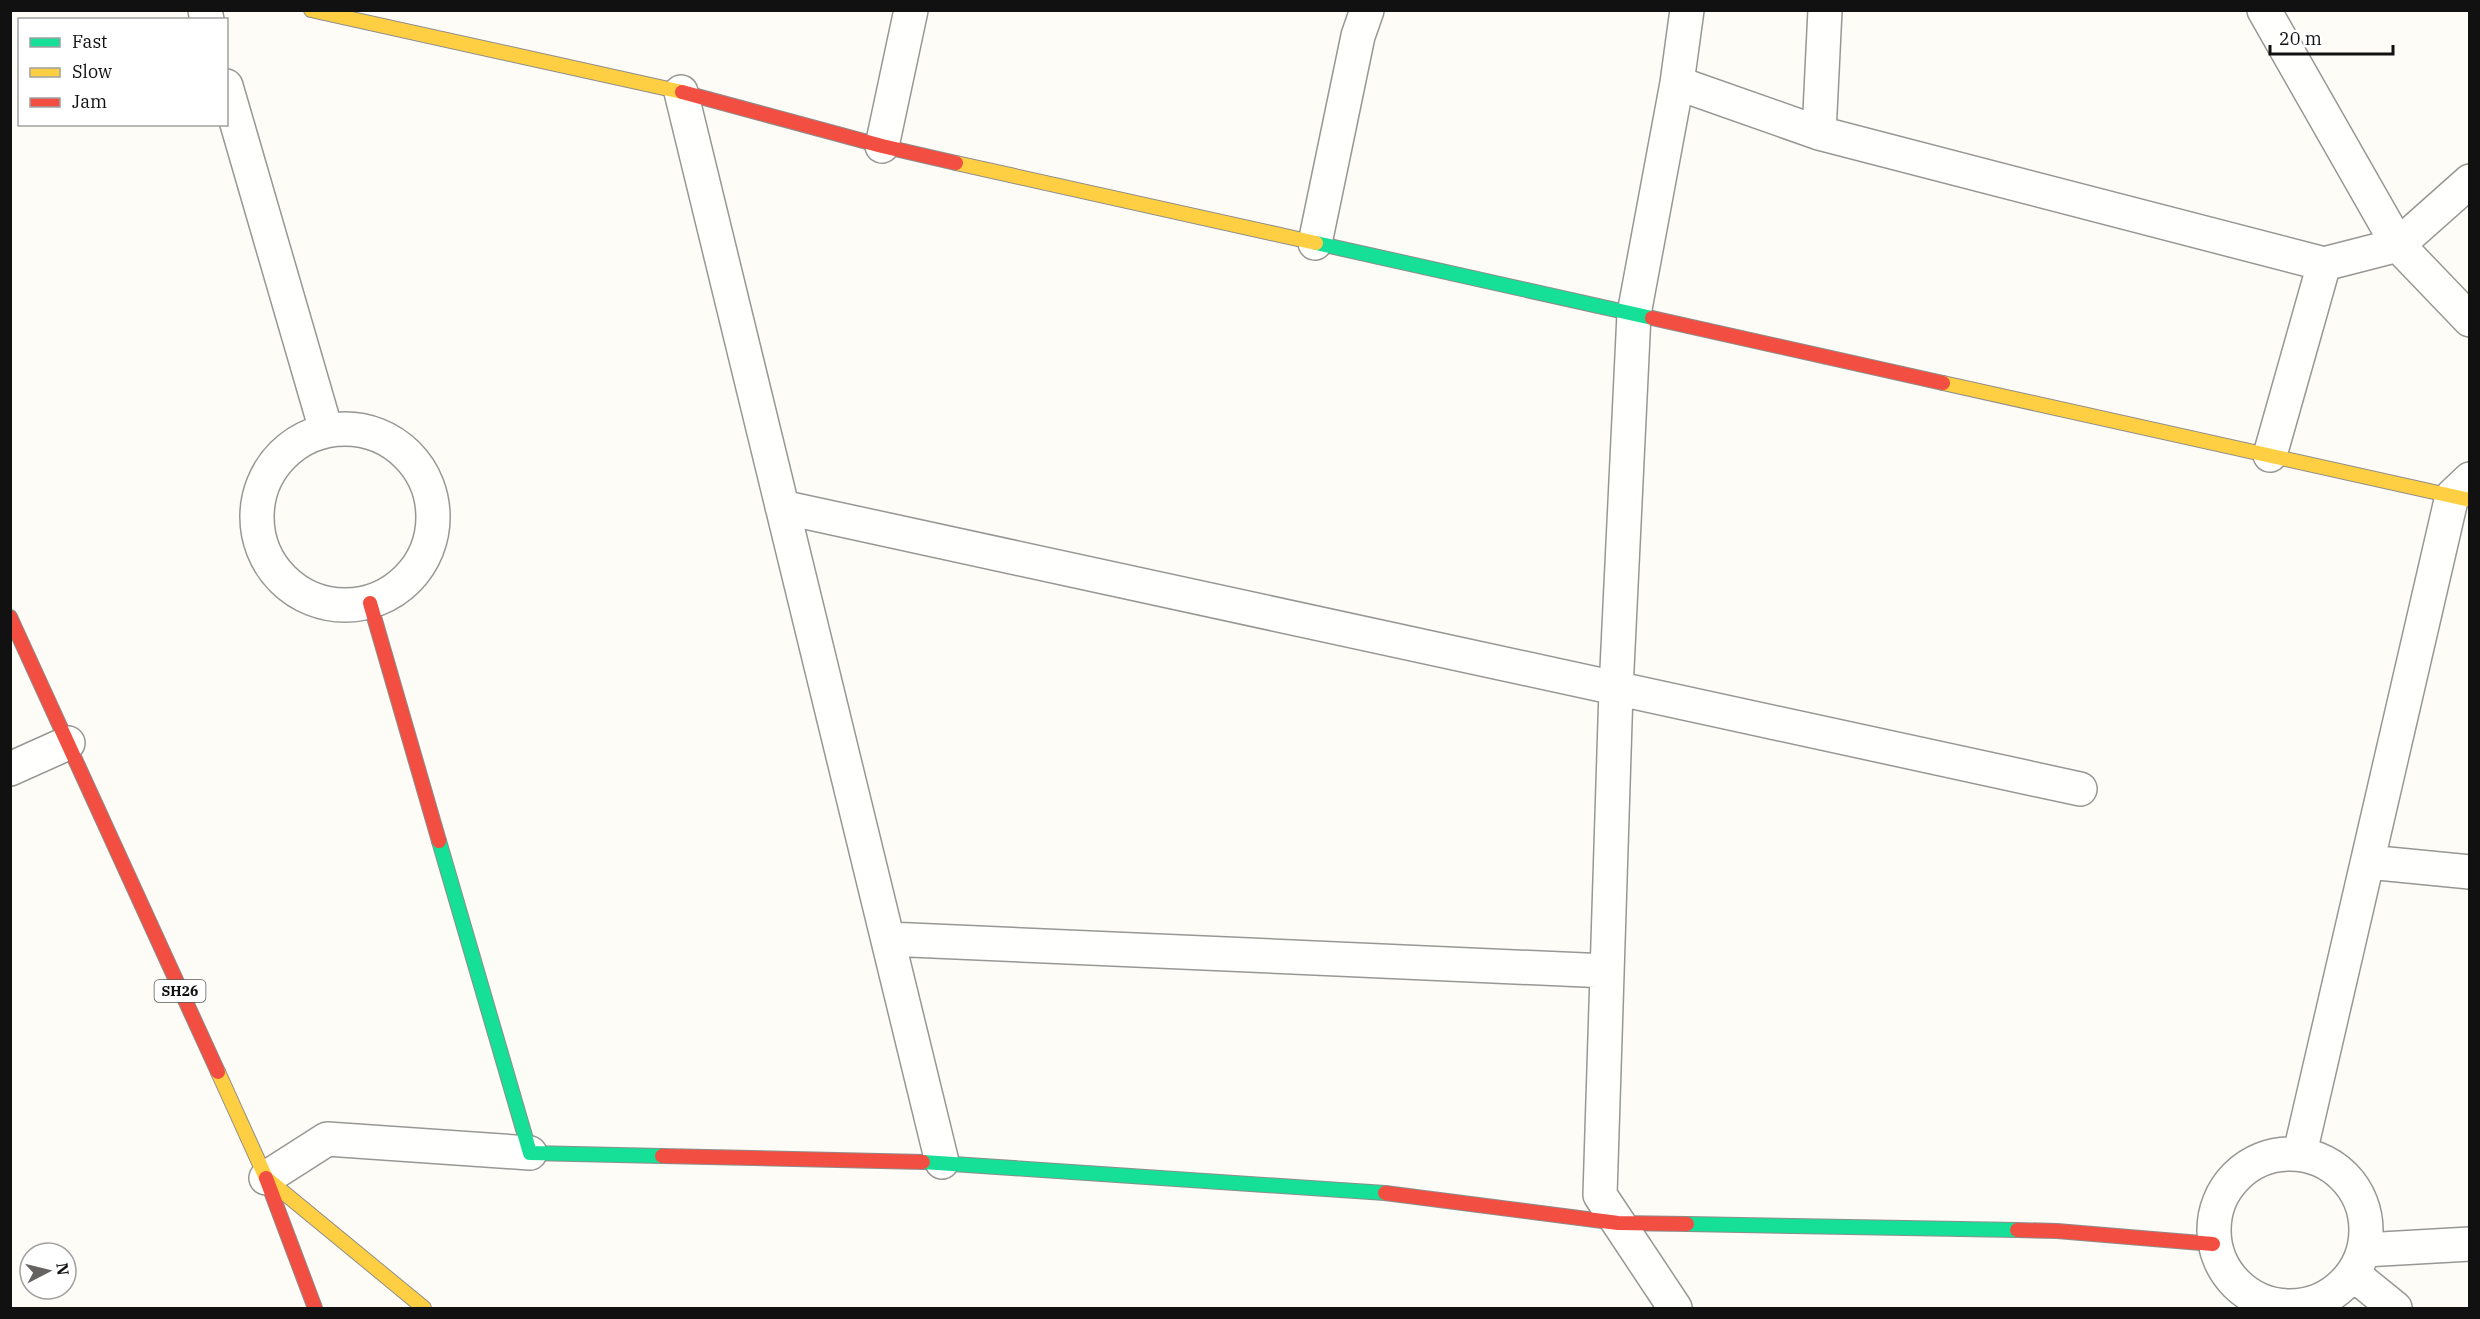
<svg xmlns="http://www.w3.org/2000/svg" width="2480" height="1319" font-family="'IBM Plex Serif',serif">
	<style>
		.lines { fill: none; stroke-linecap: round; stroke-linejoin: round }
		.street-casing { stroke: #979795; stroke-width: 36 }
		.fast-casing { stroke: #8e8d8b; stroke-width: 16 }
		.slow-casing { stroke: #8e8d8b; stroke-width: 16 }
		.jam-casing { stroke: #8e8d8b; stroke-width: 16 }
		.street { stroke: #fffffe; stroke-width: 33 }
		.fast { stroke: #16e098; stroke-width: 14 }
		.slow { stroke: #ffcf43; stroke-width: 14 }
		.jam { stroke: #f24e42; stroke-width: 14 }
		.labels { text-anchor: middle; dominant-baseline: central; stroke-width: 6; stroke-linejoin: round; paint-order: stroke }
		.shield { fill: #fff; stroke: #585858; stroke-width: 1.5 }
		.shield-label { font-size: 14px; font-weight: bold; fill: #111 }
	</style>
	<rect width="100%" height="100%" fill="#fdfcf7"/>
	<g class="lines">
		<defs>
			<path id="street" d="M205 10 207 20
				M2264 10 2398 245 2470 320
				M1677 83 1819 133 1825 10
				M226 86 326 430
				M681 92 942 1162
				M1819 133 2324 264 2398 245 2470 181
				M882 146 911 10
				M1315 243 1358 36 1367 10
				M257 517a88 88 0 1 1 176 0a88 88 0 1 1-176 0Z
				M2270 455 2324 264
				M782 507 2080 789
				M10 769 68 743
				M2368 862 2470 872
				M888 939 1607 971
				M2300 1153 2452 496 2470 479
				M2214 1230a76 76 0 1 1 152 0a76 76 0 1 1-152 0Z
				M266 1178 327 1139 530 1153
				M2364 1250 2470 1244
				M2353 1274 2395 1308
				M1675 1308 1600 1195 1616 690 1634 314 1677 83 1687 10"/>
			<path id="fast" d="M1316 243 1652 318
				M439 841 530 1153 662 1156
				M923 1162 1385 1193
				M1687 1224 2017 1230"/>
			<path id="slow" d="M311 10 682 92
				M956 163 1316 243
				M1943 383 2470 500
				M218 1072 266 1178 424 1308"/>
			<path id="jam" d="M682 92 882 146 956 163
				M1652 318 1943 383
				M370 603 439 841
				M10 617 218 1072
				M662 1156 923 1162
				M266 1178 315 1308
				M1385 1193 1618 1223 1687 1224
				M2017 1230 2057 1231 2213 1244"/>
		</defs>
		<use href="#street" class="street-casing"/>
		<use href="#fast" class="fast-casing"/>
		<use href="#slow" class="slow-casing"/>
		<use href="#jam" class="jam-casing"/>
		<use href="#street" class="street"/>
		<use href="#fast" class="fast"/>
		<use href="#slow" class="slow"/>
		<use href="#jam" class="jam"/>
	</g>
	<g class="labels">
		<rect class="shield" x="154.5" y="980" width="51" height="22" rx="4.5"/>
		<g class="shield-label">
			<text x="180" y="991">SH26</text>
		</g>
	</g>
	<rect width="2480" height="1319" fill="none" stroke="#111111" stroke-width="24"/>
	<rect x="18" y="18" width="210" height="108" fill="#ffffff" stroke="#a0a0a0" stroke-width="1.5"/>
	<rect x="30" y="38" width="30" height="9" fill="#16e098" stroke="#a0a0a0" stroke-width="1.5"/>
	<text x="72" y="48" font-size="18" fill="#111111">Fast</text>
	<rect x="30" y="68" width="30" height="9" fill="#ffcf43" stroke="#a0a0a0" stroke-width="1.5"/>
	<text x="72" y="78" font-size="18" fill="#111111">Slow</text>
	<rect x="30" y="98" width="30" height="9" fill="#f24e42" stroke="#a0a0a0" stroke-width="1.5"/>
	<text x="72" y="108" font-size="18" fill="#111111">Jam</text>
	<g transform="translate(48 1271) rotate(83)"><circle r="28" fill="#ffffff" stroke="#a0a0a0" stroke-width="1.5"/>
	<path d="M0-4.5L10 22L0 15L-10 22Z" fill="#646362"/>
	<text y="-9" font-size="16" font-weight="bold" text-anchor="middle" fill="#111111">N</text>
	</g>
	<path d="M2270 45v9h123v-9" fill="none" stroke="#111111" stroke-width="3"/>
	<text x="2279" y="45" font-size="18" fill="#111111" stroke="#ffffff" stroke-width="4.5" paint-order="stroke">20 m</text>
</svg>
